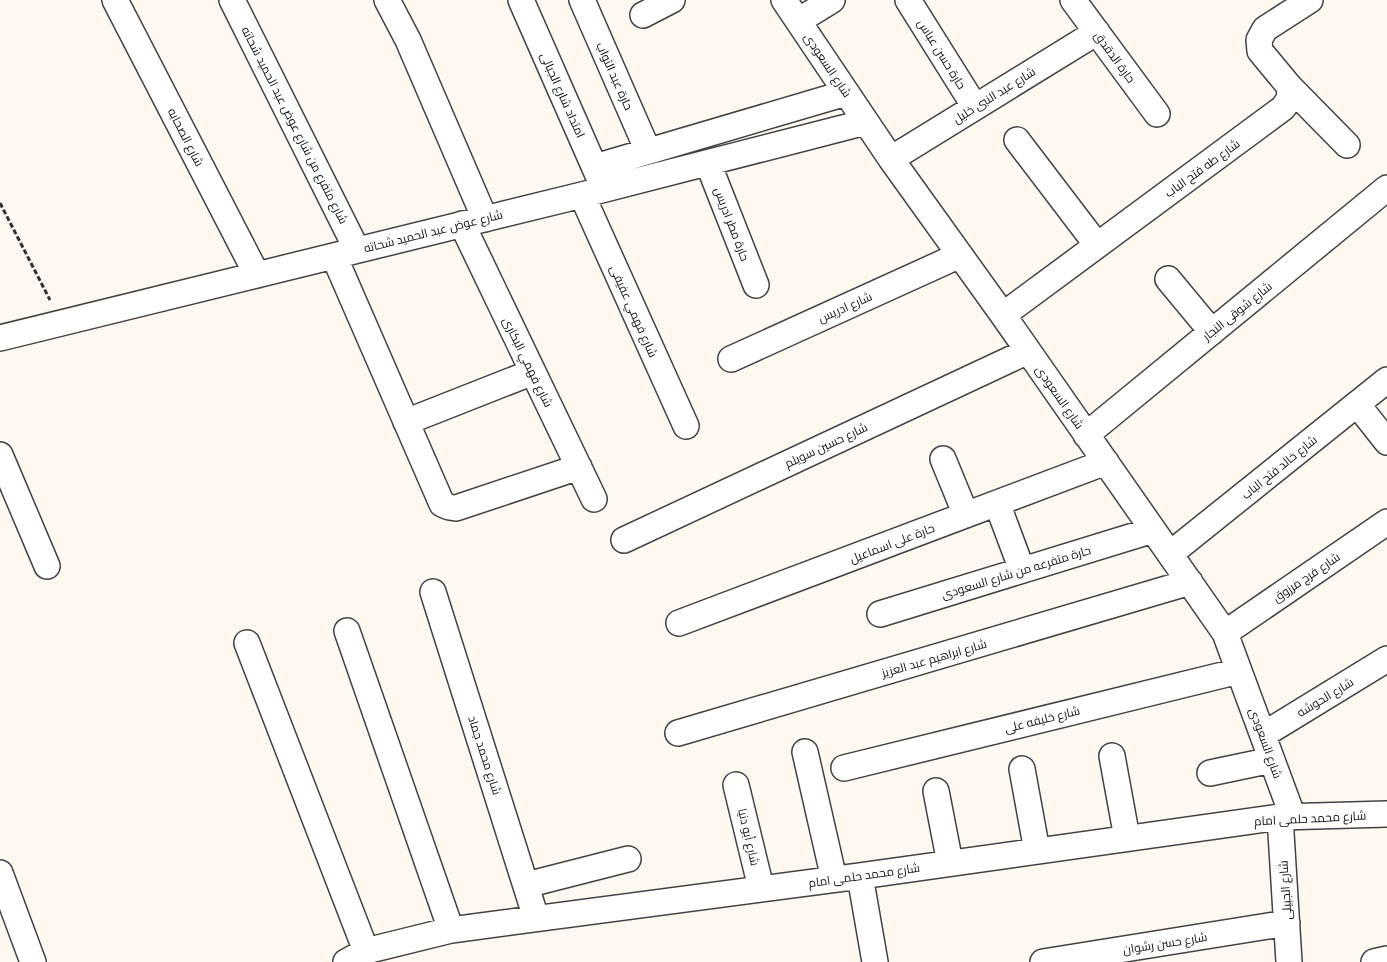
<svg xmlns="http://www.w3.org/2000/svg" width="1387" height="962" font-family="Merriweather,Cairo,serif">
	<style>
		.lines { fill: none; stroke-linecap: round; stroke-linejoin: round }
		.street-casing { stroke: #424242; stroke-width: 28 }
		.path { stroke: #313131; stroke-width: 3; stroke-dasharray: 5 2.5; stroke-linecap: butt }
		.street { stroke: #fff; stroke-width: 25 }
		.labels { text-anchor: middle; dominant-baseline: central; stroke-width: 5; stroke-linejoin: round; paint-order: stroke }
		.street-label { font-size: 12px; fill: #0f0f0f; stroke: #fff }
	</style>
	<rect width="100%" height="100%" fill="#fff8f0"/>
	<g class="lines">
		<defs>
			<path id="street" d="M115 0 257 275
				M232 0 357 250
				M387 0 408 40 485 219
				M521 0 601 182
				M582 0 648 151
				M784 0 891 159 1003 315 1225 633 1293 817
				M908 0 975 107
				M1073 0 1157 114
				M643 15 672 0
				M798 21 832 0
				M1289 86 1347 145
				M1017 140 1097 245
				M891 159 1097 32
				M708 163 756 285
				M595 167 846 93
				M582 195 686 426
				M462 224 594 499
				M334 256 442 504 449 507 456 508 579 467
				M1168 279 1212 332
				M1003 315 1283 108 1290 98 1289 86 1260 51 1259 40 1265 29 1310 0
				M0 338 582 195 866 122
				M731 359 960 255
				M1357 404 1387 442
				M406 422 533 372
				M1086 435 1387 188
				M0 455 47 566
				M943 459 966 515
				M997 503 1022 570
				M624 540 1028 351
				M1170 554 1387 380
				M433 592 536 918
				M880 614 1153 530
				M679 623 1106 462
				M347 631 451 930
				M1225 633 1387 522
				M247 643 366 951
				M678 733 1190 582
				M1263 735 1387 659
				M805 752 834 879
				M1112 756 1127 838
				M844 768 1239 671
				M1022 769 1037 851
				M1210 773 1272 760
				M736 785 761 888
				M936 791 950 863
				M1280 817 1289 962
				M0 873 33 962
				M860 876 875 962
				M526 885 628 859
				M346 962 366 951 451 930 860 876 1280 817 1387 814
				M1043 962 1287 923
				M1374 962 1387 959"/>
		</defs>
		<use href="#street" class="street-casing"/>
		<path class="path" d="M0 203 50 300"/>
		<use href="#street" class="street"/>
	</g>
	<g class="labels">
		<g class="street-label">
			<text transform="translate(942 54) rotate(58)">حارة حسن عباس</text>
			<text transform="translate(1115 57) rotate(54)">حارة الدقدق</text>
			<text transform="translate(828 65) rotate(56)">شارع السعودى</text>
			<text transform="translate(615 76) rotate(66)">حارة عبد التواب</text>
			<text transform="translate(563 95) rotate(66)">امتداد شارع الجبالى</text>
			<text transform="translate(994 95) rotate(-32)">شارع عبد النبى خليل</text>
			<text transform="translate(295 125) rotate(63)">شارع متفرع من شارع عوض عبد الحميد شحاته</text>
			<text transform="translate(186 137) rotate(63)">شارع الصحابه</text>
			<text transform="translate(1202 168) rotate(-36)">شارع طه فتح الباب</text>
			<text transform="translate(732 224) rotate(69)">حارة مطر ادريس</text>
			<text transform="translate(433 231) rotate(-14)">شارع عوض عبد الحميد شحاته</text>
			<text transform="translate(845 307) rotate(-24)">شارع ادريس</text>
			<text transform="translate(634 311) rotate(66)">شارع فهمي عفيفى</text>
			<text transform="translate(1237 311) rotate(-39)">شارع شوقى النجار</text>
			<text transform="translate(528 362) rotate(64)">شارع فهمي البكارى</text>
			<text transform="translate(1060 397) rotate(55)">شارع السعودى</text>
			<text transform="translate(826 445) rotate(-25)">شارع حسين سويلم</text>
			<text transform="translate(1279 467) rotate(-39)">شارع خالد فتح الباب</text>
			<text transform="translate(892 543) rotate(-21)">حارة على اسماعيل</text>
			<text transform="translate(1016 572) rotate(-17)">حارة متفرعه من شارع السعودى</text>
			<text transform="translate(1306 577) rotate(-34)">شارع فرج مرزوق</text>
			<text transform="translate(934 658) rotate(-16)">شارع ابراهيم عبد العزيز</text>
			<text transform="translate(1325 697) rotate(-31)">شارع الحوشه</text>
			<text transform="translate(1042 719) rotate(-14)">شارع خليفه على</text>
			<text transform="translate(1266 743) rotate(70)">شارع السعودى</text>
			<text transform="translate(485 755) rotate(72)">شارع محمد جماد</text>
			<text transform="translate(1310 818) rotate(-3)">شارع محمد حلمى امام</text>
			<text transform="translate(749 837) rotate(77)">شارع أبو دنيا</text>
			<text transform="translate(864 875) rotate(-8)">شارع محمد حلمى امام</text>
			<text transform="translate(1285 890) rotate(-94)">شارع الجبيلى</text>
			<text transform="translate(1165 943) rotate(-9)">شارع حسن رشوان</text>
		</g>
	</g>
</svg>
